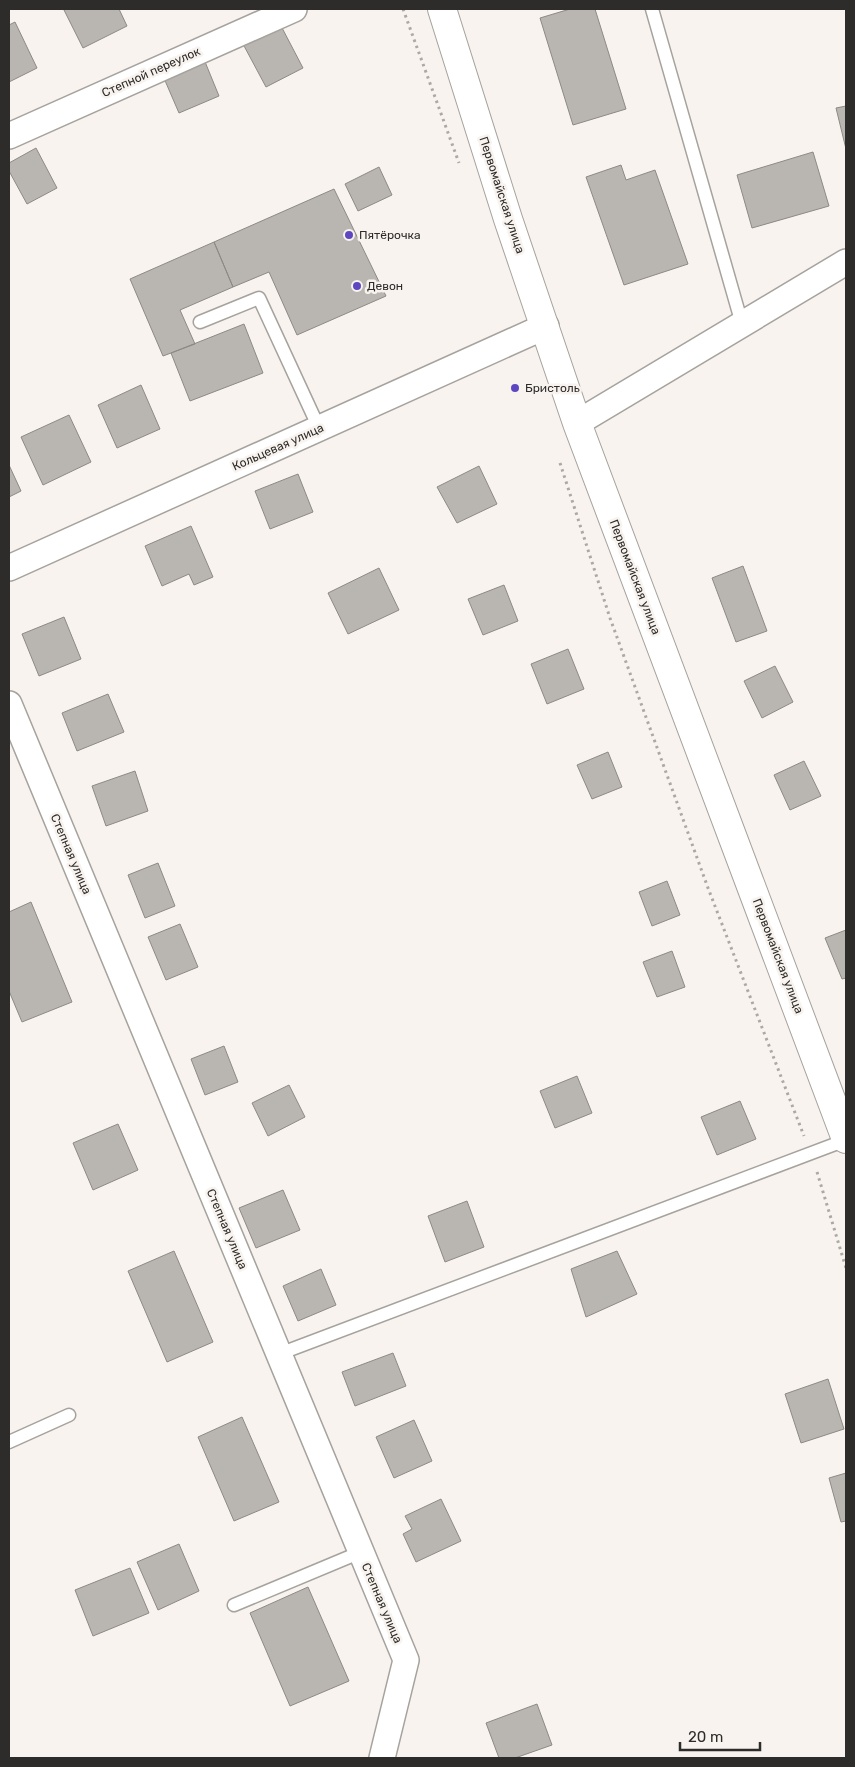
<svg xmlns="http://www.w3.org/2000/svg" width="855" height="1767" font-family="Rubik,sans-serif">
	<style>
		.building { fill: #b9b5b0; stroke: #8d8984 }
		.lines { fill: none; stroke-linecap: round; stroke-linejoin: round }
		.service-casing { stroke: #a6a29d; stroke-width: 15 }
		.minor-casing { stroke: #a6a29d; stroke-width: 28 }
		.tertiary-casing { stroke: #a6a29d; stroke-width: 30 }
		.path { stroke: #aca8a4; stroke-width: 3; stroke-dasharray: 2.5 4; stroke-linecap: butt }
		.service { stroke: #fff; stroke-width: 12 }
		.minor { stroke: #fff; stroke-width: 25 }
		.tertiary { stroke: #fff; stroke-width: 28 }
		.poi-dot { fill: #5c47c0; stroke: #f8f3ee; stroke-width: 2 }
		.labels { text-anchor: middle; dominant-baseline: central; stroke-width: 5; stroke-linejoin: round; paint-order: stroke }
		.street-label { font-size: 12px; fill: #2d2c2a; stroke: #f8f3ee }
		.poi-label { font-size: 12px; fill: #2d2c2a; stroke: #f8f3ee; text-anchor: start }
	</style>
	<rect width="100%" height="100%" fill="#f8f3ee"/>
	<path class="building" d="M67 9H119L127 26 83 48 64 10Z
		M570 9H595L626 109 573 125 540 18Z
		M15 22 37 68 9 82V25Z
		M280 24 303 68 266 87 243 44Z
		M201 52 219 96 179 113 160 69Z
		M846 106V149L836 108Z
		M36 148 57 188 27 204 9 171V163Z
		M813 152 829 206 752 228 737 175Z
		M621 165 626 180 655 170 688 264 624 285 586 177Z
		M379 167 392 195 358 211 345 184Z
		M334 189 386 296 297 335 269 272 233 287 214 242Z
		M214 242 233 287 180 310 195 344 163 356 130 279Z
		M244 324 263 373 190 401 171 353Z
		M141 385 160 429 117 448 98 405Z
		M69 415 91 462 43 485 21 437Z
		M9 465 21 491 9 497Z
		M479 466 497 504 457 523 437 487Z
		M298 474 313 512 270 529 255 491Z
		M191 526 213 577 194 585 189 574 162 586 145 546Z
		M743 566 767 631 736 642 712 578Z
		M379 568 399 610 348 634 328 593Z
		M504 585 518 621 483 635 468 599Z
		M64 617 81 659 39 676 22 634Z
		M568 649 584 689 547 704 531 664Z
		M775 666 793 702 762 718 744 681Z
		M108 694 124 732 77 751 62 713Z
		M608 752 622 787 592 799 577 765Z
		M804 761 821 796 790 810 774 775Z
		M135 771 148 811 106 826 92 786Z
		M158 863 175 906 145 918 128 875Z
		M667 881 680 915 652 926 639 892Z
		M31 902 72 1002 22 1022 9 991V912Z
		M180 924 198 967 166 980 148 937Z
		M846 930V978L842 979 825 938Z
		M672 951 685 987 657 997 643 962Z
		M224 1046 238 1082 205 1095 191 1059Z
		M577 1076 592 1113 555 1128 540 1091Z
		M289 1085 305 1117 268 1136 252 1103Z
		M740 1101 756 1139 717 1155 701 1117Z
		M118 1124 138 1170 93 1190 73 1143Z
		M283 1190 300 1230 256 1248 239 1208Z
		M467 1201 484 1247 445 1262 428 1216Z
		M174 1251 213 1342 167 1362 128 1271Z
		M617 1251 637 1294 586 1317 571 1269Z
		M321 1269 336 1305 298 1321 283 1286Z
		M393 1353 406 1386 355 1406 342 1372Z
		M828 1379 844 1429 801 1443 785 1394Z
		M242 1417 279 1502 234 1521 198 1437Z
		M414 1420 432 1461 394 1478 376 1437Z
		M846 1473V1521L841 1522 829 1478Z
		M441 1499 461 1541 416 1562 403 1534 412 1529 405 1516Z
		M179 1544 199 1591 158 1610 137 1562Z
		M130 1568 149 1613 93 1636 75 1590Z
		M308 1587 349 1681 290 1706 250 1613Z
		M537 1704 552 1745 515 1758H499L486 1723Z"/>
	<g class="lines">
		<defs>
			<path id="service" d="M652 9 742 324
				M200 322 259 298 319 428
				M279 1354 846 1140
				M9 1442 69 1415
				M234 1605 361 1552"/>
			<path id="minor" d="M9 136 294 9
				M577 423 846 262
				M9 568 546 326
				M9 704 406 1660 382 1758"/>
			<path id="tertiary" d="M442 9 508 219 577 423 846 1139"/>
		</defs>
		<use href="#service" class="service-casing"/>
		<use href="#minor" class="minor-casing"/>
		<use href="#tertiary" class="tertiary-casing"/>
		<path class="path" d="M403 9 459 163
			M560 463 610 618 708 888 804 1136
			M817 1172 846 1268"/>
		<use href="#service" class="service"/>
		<use href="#minor" class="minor"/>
		<use href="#tertiary" class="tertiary"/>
	</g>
	<g class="poi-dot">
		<circle cx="349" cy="235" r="5"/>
		<circle cx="357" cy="286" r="5"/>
		<circle cx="515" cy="388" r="5"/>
	</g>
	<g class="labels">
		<g class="street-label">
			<text transform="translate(151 72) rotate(-24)">Степной переулок</text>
			<text transform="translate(502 195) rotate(72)">Первомайская улица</text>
			<text transform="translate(278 447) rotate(-24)">Кольцевая улица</text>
			<text transform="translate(635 577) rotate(69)">Первомайская улица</text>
			<text transform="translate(71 854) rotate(67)">Степная улица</text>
			<text transform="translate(778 956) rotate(69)">Первомайская улица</text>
			<text transform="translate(227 1229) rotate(67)">Степная улица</text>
			<text transform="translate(382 1603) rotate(67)">Степная улица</text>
		</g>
		<g class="poi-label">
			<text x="359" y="235">Пятёрочка</text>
			<text x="367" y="286">Девон</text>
			<text x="525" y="388">Бристоль</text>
		</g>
	</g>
	<rect width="855" height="1767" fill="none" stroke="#2d2c2a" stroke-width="20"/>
	<path d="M680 1742v8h80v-8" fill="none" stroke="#2d2c2a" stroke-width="2.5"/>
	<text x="688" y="1742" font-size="15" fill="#2d2c2a" stroke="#f8f3ee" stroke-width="4" paint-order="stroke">20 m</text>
</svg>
